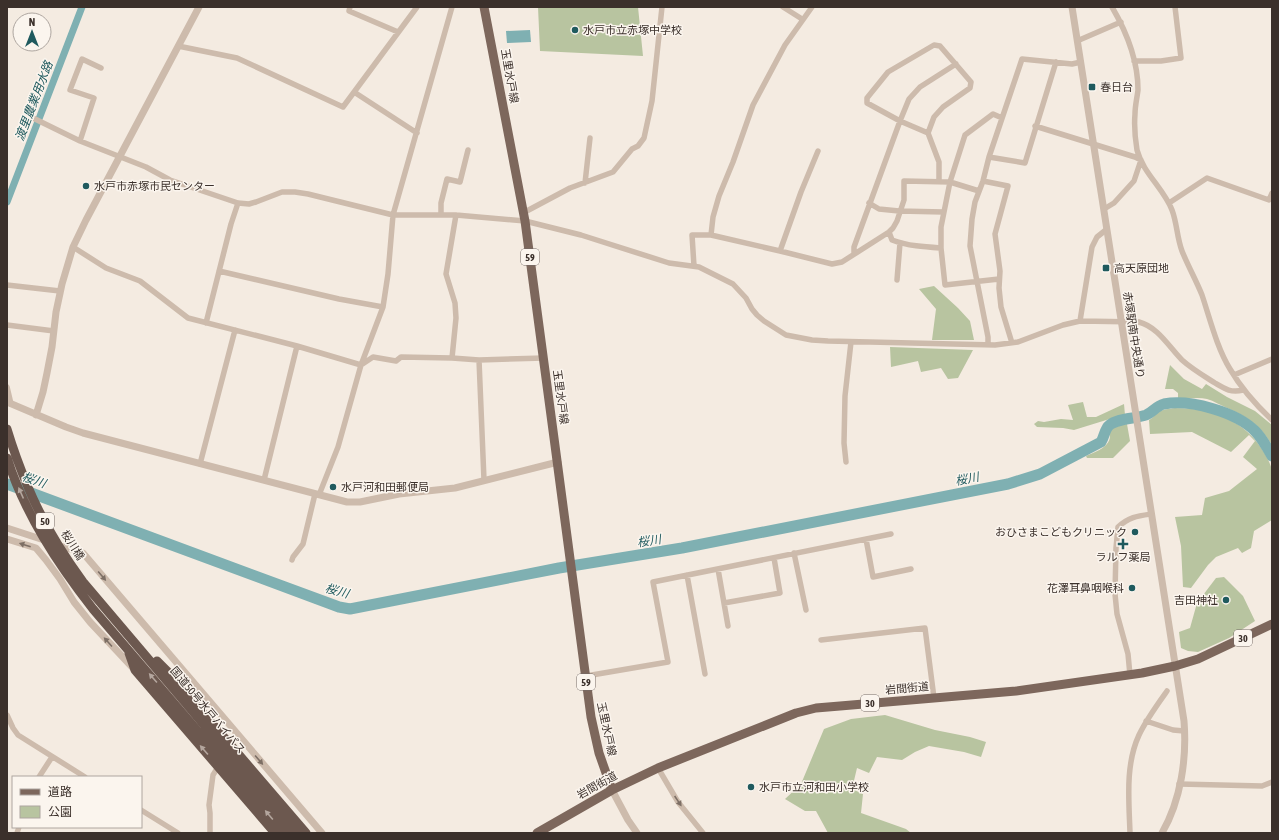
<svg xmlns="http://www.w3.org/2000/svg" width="1279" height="840" font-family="'Asap Condensed','Noto Sans JP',sans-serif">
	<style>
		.green { fill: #b8c4a0 }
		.water { fill: #7fb0b2 }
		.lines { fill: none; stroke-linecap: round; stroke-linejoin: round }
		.canal { stroke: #7fb0b2; stroke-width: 7 }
		.river { stroke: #7fb0b2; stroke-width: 11 }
		.minor { stroke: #cdbbac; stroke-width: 5.5 }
		.tertiary { stroke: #cdbbac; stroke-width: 7 }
		.primary { stroke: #7d675c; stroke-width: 9 }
		.trunk { stroke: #6c584f; stroke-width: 9 }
		.oneway { fill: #b4a69e }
		.oneway2 { fill: #7d6f65 }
		.poi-dot { fill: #1f5a5e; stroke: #fbf5ee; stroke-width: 1.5 }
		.labels { text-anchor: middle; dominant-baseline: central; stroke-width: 3; stroke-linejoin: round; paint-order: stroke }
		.shield { fill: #fbf5ee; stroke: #756b66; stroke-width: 1 }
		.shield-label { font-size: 10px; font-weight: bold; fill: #3b302b }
		.poi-label { font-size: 11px; fill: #3b302b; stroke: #fbf5ee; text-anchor: start }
		.street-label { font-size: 11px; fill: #3b302b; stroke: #fbf5ee }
		.water-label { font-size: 12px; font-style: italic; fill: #1f5a5e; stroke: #fbf5ee }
	</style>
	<rect width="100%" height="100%" fill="#f4ebe1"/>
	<path class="green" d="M538 7H638L643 56 540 51Z
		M934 286 958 308 970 321 974 340H932L936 309 919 289Z
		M890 347 973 350 958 378 948 379 941 368 921 372 918 361 891 367Z
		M1170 365 1184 379 1202 389 1206 384 1227 397 1255 411 1272 425V445C1259 424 1249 418 1227 408 1220 405 1214 401 1207 399 1198 397 1187 399 1178 399V393L1173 389H1165Z
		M1083 402 1087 417H1096L1124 404 1125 415 1116 417 1074 430 1063 428 1037 427 1034 424 1038 421 1044 422 1061 419 1073 420 1068 405Z
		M1175 408C1212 408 1246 420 1265 454 1268 459 1271 465 1272 471 1274 486 1272 505 1272 520L1254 531 1251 548 1242 553 1238 548 1216 557 1208 565 1191 588 1183 587 1181 546 1175 517 1202 515 1205 498 1229 491 1257 469 1243 457 1255 441 1249 435 1231 452 1192 432 1150 434 1149 420C1153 418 1154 416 1157 413 1162 409 1169 409 1175 408Z
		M1127 424 1130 441 1113 458H1087L1086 456C1093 453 1101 450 1106 445 1117 434 1098 428 1127 424Z
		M1224 577 1243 596 1255 621 1229 638 1198 652 1188 651 1181 648 1179 632 1190 628 1197 603 1216 578Z
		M885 715 935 730 970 737 986 742 981 757 964 752 929 746 915 752 902 760 877 757 869 773 857 768 852 789 863 794 861 813 906 829 911 833H828L816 811H805L785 799 801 784 824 729 851 719Z"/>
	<path class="water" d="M530 30 531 42 507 43 506 31Z"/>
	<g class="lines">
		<path class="canal" d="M7 202 82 7"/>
		<path class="river" d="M7 484 339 607 350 609 559 568 682 548 1008 484 1040 474 1101 442C1104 437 1104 433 1107 428 1112 418 1136 419 1146 415 1153 412 1156 406 1164 404 1190 399 1236 412 1255 431 1262 438 1267 447 1272 456"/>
		<path class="minor" d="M350 7 349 11 398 32
			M783 7 802 19
			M1112 7C1126 31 1138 61 1138 90 1137 98 1135 106 1135 114 1134 126 1135 138 1137 150 1143 173 1164 189 1172 210 1177 223 1177 238 1182 251 1188 266 1196 280 1202 295 1210 319 1217 348 1230 369 1241 388 1256 405 1272 420
			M1077 41 1121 22
			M178 46 237 58 343 107 417 7
			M1134 61H1161L1181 58 1175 7
			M354 92 417 133
			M33 118 80 141 146 167 170 180 238 203 249 204 256 202 282 192H295L308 194 393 215H456L525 221 581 235 669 263 699 267 733 284 746 298 752 309 757 315 764 321 786 335 812 340 828 341 995 345 1018 342 1063 325 1080 321 1139 322C1158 327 1169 347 1182 360 1192 369 1204 376 1215 383 1225 389 1231 393 1243 390
			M1035 126 1135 157 1141 160 1134 181 1114 203 1104 209
			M928 133 934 117 943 107 970 88 971 82 940 46 934 45 888 72 867 98V103L900 121 928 133 939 162V181
			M80 141 94 98 70 90 82 59 101 68
			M989 157 1025 163 1056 62
			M983 181 1008 186 995 234 1000 271 999 288 1001 307 1012 343
			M585 183 590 138
			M869 203 879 209 899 211 943 212
			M1169 203 1207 178 1269 200 1272 193
			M523 213 570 188 613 172 632 149 638 146 644 138 652 101 662 7
			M441 215V203L447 179 460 182 468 150
			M889 232 892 240C908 246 925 247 941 248
			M711 235 780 251 801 192 818 151
			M73 247 106 268 140 281 188 318 297 346 361 365 373 357 396 361 401 357 452 358 479 360 544 358
			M780 251 832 264 842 262 889 232 893 228 897 221 904 200V181L950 182 979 191
			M854 254V247L900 121 909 99 920 87 956 64
			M694 266 692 235H711L713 217 719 196 733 162 753 105 785 45 812 7
			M219 271 339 299 383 307
			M999 279 945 285 941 248V227L950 182 965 135 993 114 1002 118
			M897 280 900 243
			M7 285 60 291
			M1080 321 1092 247 1097 237 1107 229
			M206 323 231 224 238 203
			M7 325 54 331
			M988 345V337L970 246 972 219 975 202 983 181 989 157 1022 59 1072 64 1081 62
			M452 358 456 318 455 303 446 274 456 215
			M479 360 484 480
			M1234 375 1272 359
			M7 387 11 404
			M846 462 844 443 845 396 851 342
			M200 464 235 330
			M264 480 297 346
			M319 495 338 447 361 365 383 307 388 274 393 215 452 7
			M866 539 873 577 911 569
			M794 553 806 610
			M292 560 293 557 303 544 315 494
			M718 569 728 626
			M687 575 705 674
			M724 603 780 593 774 558
			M821 640 925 628 934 698
			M1130 675 1128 654 1117 614 1115 594 1116 548 1118 527C1129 517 1137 516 1151 514
			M586 676 668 662 653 582 891 534
			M7 715 13 728 18 735 85 777
			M1146 721 1173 730 1184 731
			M658 768 678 802 703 833
			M39 777 52 757
			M1179 784 1262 786 1272 782
			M141 810 178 833
			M17 833 19 827
			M210 833V813L209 805 213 775 218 767
			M1130 833C1129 801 1125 765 1139 735 1146 720 1157 705 1167 691"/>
		<path class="tertiary" d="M1072 7 1184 721C1187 758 1181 800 1162 833
			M7 402 66 427 83 433 347 502H360L399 494 455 488 558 462
			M36 415 43 392 47 373 52 347 56 312 62 284 73 247 86 220 199 7
			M7 528 47 541
			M7 539 36 548 46 560 60 579 74 602 90 622 133 668
			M57 545 83 553 322 833
			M612 790 628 820 637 833"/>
		<path class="primary" d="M484 7 525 221 554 438 591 717 599 753 612 790
			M537 833 612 790 658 768 796 713 816 708 840 706 1016 691 1142 673 1175 666 1198 659 1272 624"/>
		<path class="trunk" d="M7 429C13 449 20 468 28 487 42 521 62 553 83 582L296 833
			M7 458C25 514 57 563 93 609L285 833
			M129 653 135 670 275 833
			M157 661 168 672 306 833"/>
	</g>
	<defs><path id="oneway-solid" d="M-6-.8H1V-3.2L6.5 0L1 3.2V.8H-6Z"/></defs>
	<g class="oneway">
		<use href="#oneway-solid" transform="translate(21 493) rotate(-114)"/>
		<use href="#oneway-solid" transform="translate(153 678) rotate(-131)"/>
		<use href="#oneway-solid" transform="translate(204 750) rotate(-131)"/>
		<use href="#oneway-solid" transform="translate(269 815) rotate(-130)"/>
	</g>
	<g class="oneway2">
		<use href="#oneway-solid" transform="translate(25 545) rotate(-162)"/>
		<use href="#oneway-solid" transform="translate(102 576) rotate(50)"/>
		<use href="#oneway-solid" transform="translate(108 642) rotate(-132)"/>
		<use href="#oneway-solid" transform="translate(259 760) rotate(49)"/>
		<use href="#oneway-solid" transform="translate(678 801) rotate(56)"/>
	</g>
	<g class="poi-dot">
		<circle cx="575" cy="30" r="4"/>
		<rect x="1088" y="83" width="8" height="8" rx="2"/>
		<circle cx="86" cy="186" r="4"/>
		<rect x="1102" y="264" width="8" height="8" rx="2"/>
		<circle cx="333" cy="487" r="4"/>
		<circle cx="1135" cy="532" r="4"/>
		<path d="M1121 538h4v4h4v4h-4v4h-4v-4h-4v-4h4z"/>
		<circle cx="1132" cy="588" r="4"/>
		<circle cx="1226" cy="600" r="4"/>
		<circle cx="751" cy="787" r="4"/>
	</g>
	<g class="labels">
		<g class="shield">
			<rect x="521" y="249" width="18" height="16" rx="3"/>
			<rect x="36" y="513" width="18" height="16" rx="3"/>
			<rect x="1234" y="630" width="18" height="16" rx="3"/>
			<rect x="577" y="674" width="18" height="16" rx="3"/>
			<rect x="861" y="695" width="18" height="16" rx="3"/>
		</g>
		<g class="shield-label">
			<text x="530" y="257">59</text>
			<text x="45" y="521">50</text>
			<text x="1243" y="638">30</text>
			<text x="586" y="682">59</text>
			<text x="870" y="703">30</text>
		</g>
		<g class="poi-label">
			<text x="583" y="30">水戸市立赤塚中学校</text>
			<text x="1100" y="87">春日台</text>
			<text x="94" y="186">水戸市赤塚市民センター</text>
			<text x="1114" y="268">高天原団地</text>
			<text x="341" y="487">水戸河和田郵便局</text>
			<text x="1127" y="532" text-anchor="end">おひさまこどもクリニック</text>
			<text x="1123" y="557" text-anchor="middle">ラルフ薬局</text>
			<text x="1124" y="588" text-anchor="end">花澤耳鼻咽喉科</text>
			<text x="1218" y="600" text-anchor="end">吉田神社</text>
			<text x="759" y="787">水戸市立河和田小学校</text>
		</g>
		<g class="street-label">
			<text transform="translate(510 76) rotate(80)">玉里水戸線</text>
			<text transform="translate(1134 335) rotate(81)">赤塚駅南中央通り</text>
			<text transform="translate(561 397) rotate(82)">玉里水戸線</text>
			<text transform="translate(73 545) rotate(58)">桜川橋</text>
			<text transform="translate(907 688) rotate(-5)">岩間街道</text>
			<text transform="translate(208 710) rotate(50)">国道50号水戸バイパス</text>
			<text transform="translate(607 729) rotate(78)">玉里水戸線</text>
			<text transform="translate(597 785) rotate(-29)">岩間街道</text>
		</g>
		<g class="water-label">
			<text transform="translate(34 101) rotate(-69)">渡里農業用水路</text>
			<text transform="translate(967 479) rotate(-11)">桜川</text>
			<text transform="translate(34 480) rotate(20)">桜川</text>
			<text transform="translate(649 541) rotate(-9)">桜川</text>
			<text transform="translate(337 591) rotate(16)">桜川</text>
		</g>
	</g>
	<rect width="1279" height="840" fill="none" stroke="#3b302b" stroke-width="16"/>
	<rect x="12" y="776" width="130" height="52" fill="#fbf5ee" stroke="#aea6a0"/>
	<rect x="20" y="789" width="20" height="6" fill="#7d675c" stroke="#aea6a0"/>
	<text x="48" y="796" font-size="12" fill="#3b302b">道路</text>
	<rect x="20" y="806" width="20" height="12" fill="#b8c4a0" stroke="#aea6a0"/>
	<text x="48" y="816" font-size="12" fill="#3b302b">公園</text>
	<g transform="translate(32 32)"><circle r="19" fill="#fbf5ee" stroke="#aea6a0"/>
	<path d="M0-3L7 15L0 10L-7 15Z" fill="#1f5a5e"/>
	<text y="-6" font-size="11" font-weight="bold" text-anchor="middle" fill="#3b302b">N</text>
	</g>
</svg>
